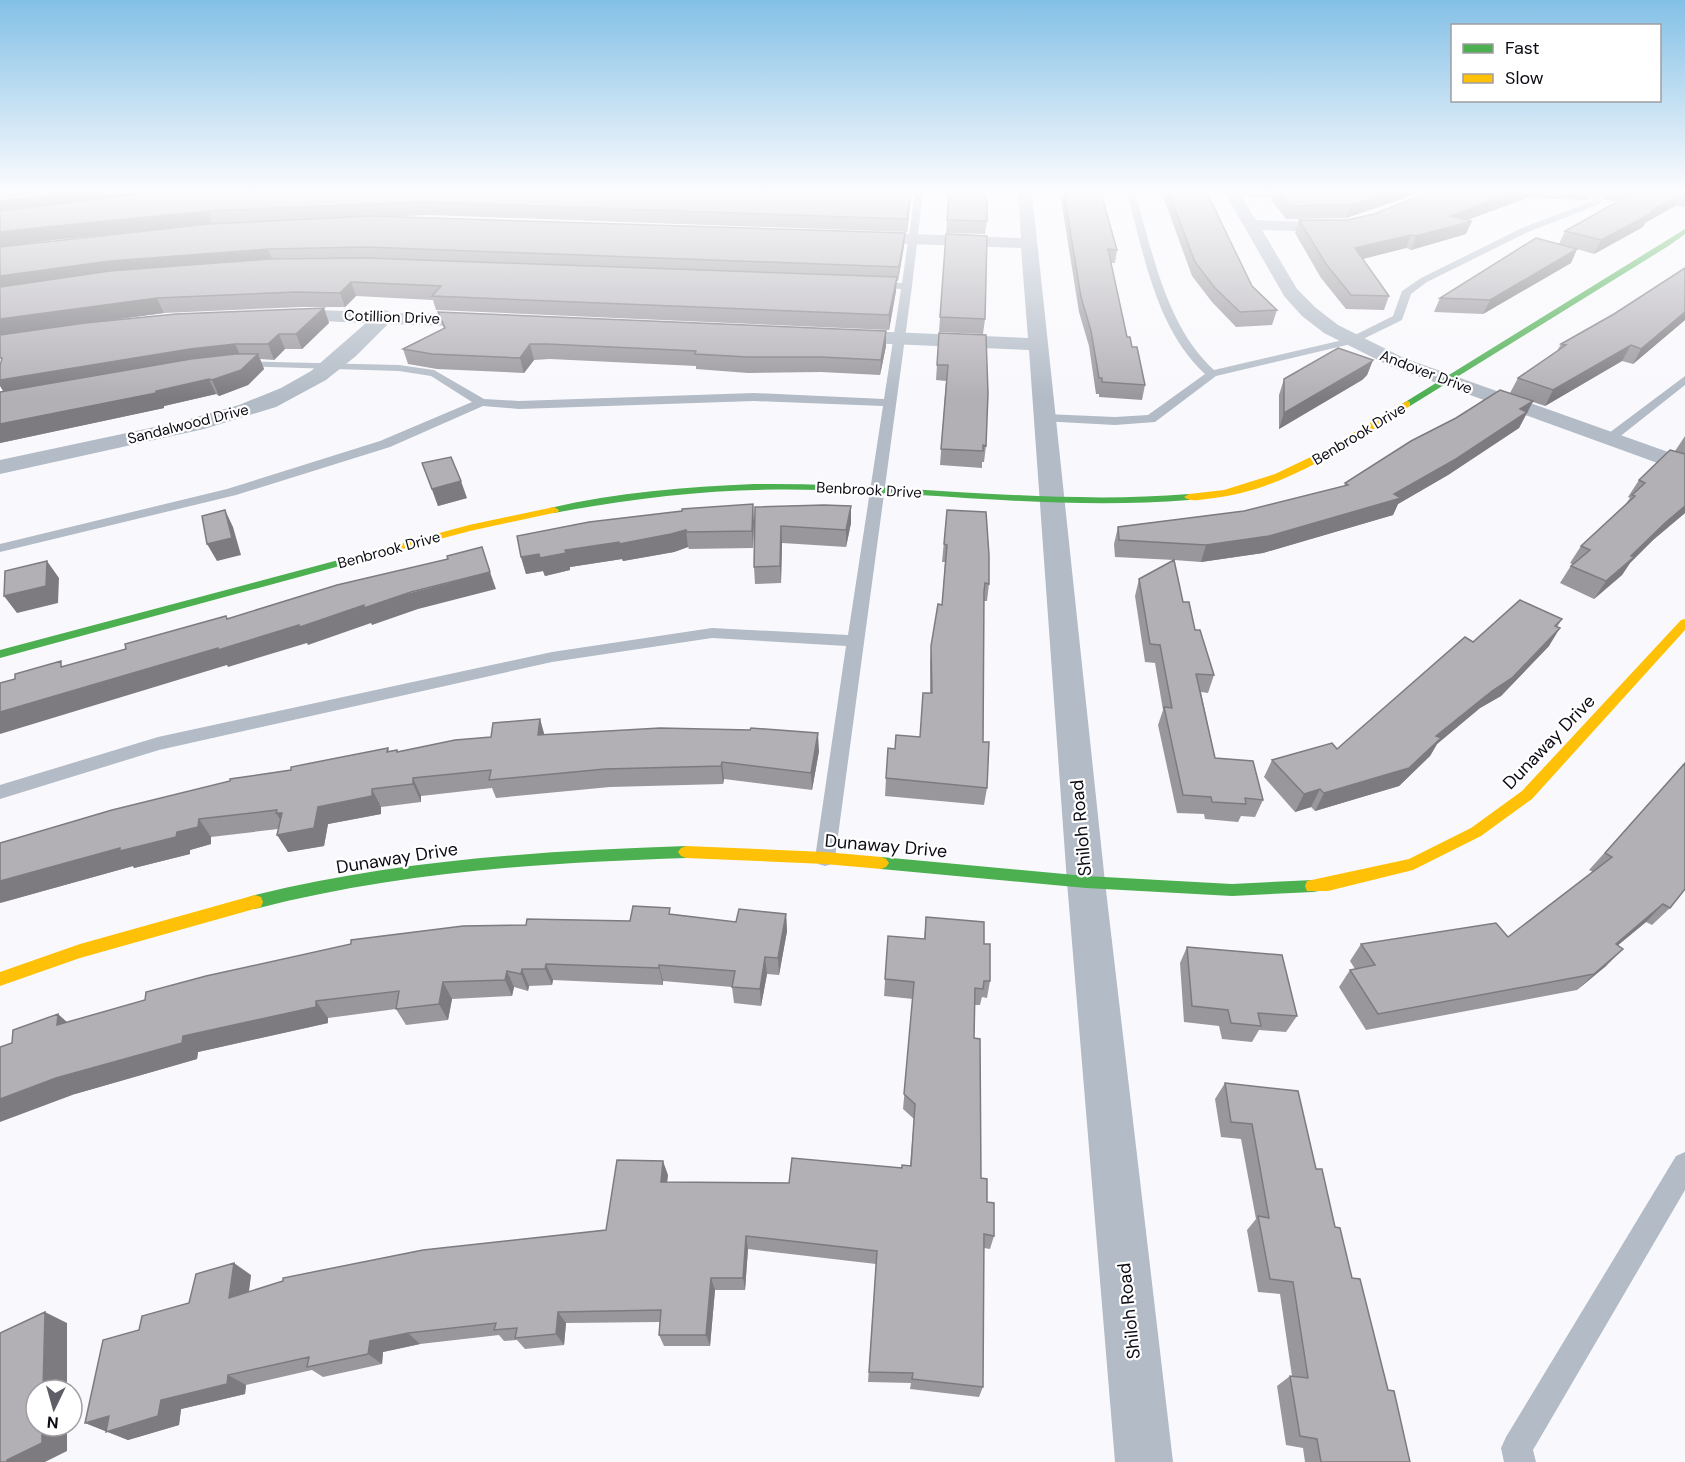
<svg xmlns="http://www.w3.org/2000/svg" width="1685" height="1462" font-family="'DM Sans',sans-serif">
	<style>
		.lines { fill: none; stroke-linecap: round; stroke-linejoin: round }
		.lane { fill: #b2bbc6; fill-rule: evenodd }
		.street { fill: #b2bbc6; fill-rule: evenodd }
		.fast { fill: #4caf50; fill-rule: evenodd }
		.slow { fill: #ffc107; fill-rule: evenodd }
		.wall { fill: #9a979c }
		.shaded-wall { fill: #7d7b7f }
		.building { fill: #b3b0b5; stroke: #7d7b7f; stroke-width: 1.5 }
		.labels { text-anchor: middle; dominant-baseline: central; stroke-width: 4.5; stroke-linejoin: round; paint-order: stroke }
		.far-street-label { font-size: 15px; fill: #0c0b14; stroke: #fff }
		.street-label { font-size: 18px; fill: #0c0b14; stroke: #fff }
	</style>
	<rect width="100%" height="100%" fill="#f9f9fd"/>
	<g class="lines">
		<path class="lane" d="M915 193H923L912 286 835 858 832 864 825 866 818 864 815 858 846 646 712 638 552 662 159 750 0 799V785L158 737 552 652 712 628 848 635 883 406 754 401 519 409 483 406 390 447 236 495 0 552V544L227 489 380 441 472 402 431 376 399 371 235 366 233 364 239 361 399 365 434 370 484 399 519 401 754 393 884 399 901 289 873 287 868 284 873 281 902 283Z
			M1127 193H1135C1153 253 1166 326 1214 370L1347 339 1393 316 1402 291 1421 278 1522 228 1593 201 1587 193H1596L1602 198 1600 204 1528 232 1427 282 1411 294 1402 320 1355 343 1216 376 1155 422 1115 425 1041 421 1039 418 1045 414 1115 417 1148 415 1205 374C1156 329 1144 254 1127 193Z
			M1231 193H1312L1278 198 1233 197 1229 195Z
			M1685 376V385L1613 442H1605L1603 439 1605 436Z
			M1685 1152V1190L1533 1450 1536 1462H1504L1501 1448 1506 1437 1676 1156Z"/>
		<path class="street" d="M1018 193H1032L1105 882 1173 1462H1115L1067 882 1029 350 843 342 836 340 833 336 836 332 843 330 1028 338 1021 248 859 242 851 237 859 232 1021 238Z
			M1225 193H1239L1256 220 1347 224 1349 227 1341 232 1262 230 1297 289 1316 308 1338 325 1404 358 1685 458V473L1390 366 1324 333 1302 316 1284 296Z
			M282 309 378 312 385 310 392 313 485 315 492 317 495 321 492 325 485 327 388 324 356 356 326 380 276 407 204 429 0 474V460L183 421 239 405 281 388 311 371 366 323 275 319 272 315 275 311Z"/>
		<path class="fast" d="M1685 229V234L1670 245 1410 406 1402 404Z
			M754 484C900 482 1044 506 1189 494L1194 497 1189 500C1065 510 945 494 821 490 731 487 642 496 554 513L549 510 550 508C617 492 686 487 754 484Z
			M376 550 380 551V555L0 658V650Z
			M686 846 691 848 694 852 691 856 686 858C538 863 399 872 255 909L249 907 247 902 249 897 255 895C398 860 539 851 686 846Z
			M881 857 1086 876 1232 884 1313 880 1319 881 1321 886 1319 891 1313 892 1232 896 1086 888 881 869 876 867 873 863 876 859Z"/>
		<path class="slow" d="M1407 401 1410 402V406C1349 445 1280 493 1206 499 1198 500 1190 502 1184 497L1189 494 1224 490 1275 474 1319 453Z
			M554 507 559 510 558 512 470 531 376 556 370 553 372 551 469 525Z
			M1685 619V630L1532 799 1481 836 1413 870 1328 891H1307L1305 886 1307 881 1409 859 1471 828 1522 791 1681 620Z
			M686 846 825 852 881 857 886 859 889 863 886 867 881 869 825 864 686 858 681 856 678 852 681 848Z
			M255 895 261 897 263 902 261 907 80 958 0 986V972L80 944Z"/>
	</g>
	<path class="wall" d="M0 193H913L912 196H911L907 232 428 215 385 217 905 233 904 246 898 281H896V291L889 330 436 310 433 300 356 296 345 307H302L164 313 96 322 324 308 329 323 302 349H285L274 360 260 359 264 369 248 385 219 396 216 394 164 406V408L0 443V392L3 391 144 231 53 240 0 247Z
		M949 193 987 221 985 234 946 233Z
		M1060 193H1101L1117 250 1115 263H1111L1127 337 1132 347 1145 385 1142 400 1099 397V394H1096L1089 346 1079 312Z
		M1162 193H1207L1252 286 1277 310 1272 325 1236 327 1212 302 1192 276Z
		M1273 193H1424H1419L1346 218 1286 219 1271 200Z
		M1427 193H1593L1589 200 1527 198 1467 220 1466 234 1411 250 1406 248 1363 259 1389 296 1384 310 1346 309 1321 278 1295 233 1299 220H1347L1374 214Z
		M1599 193H1685V207L1675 206 1645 223 1643 227 1594 254 1577 249 1571 263 1483 314 1434 312 1440 298 1559 244 1565 231 1619 201 1604 200 1603 196Z
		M946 234 985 319 983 334 939 332Z
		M438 312 886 346 880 375 821 372 748 373 696 369V366L550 359 534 360 524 373 437 369 408 364 403 349 444 329Z
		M1614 314 1685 320 1633 364 1622 361 1545 406 1533 402 1519 428 1448 475 1398 504 1393 515 1263 553 1201 562 1174 560 1183 602 1214 675 1208 693 1201 692 1215 758 1263 800 1255 817 1241 816 1238 822 1205 819 1204 814 1177 813 1158 725 1163 710 1155 663 1145 662 1135 596 1139 579 1174 560 1115 557 1114 544 1118 527 1244 511 1344 486 1345 483 1510 393 1518 378 1557 351 1561 344Z
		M939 333 986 446 984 462H982V468L940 465 946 381 936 380Z
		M1373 360 1367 375 1362 380 1279 429V395L1284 379Z
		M1685 436V513L1653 540 1630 563 1622 575 1594 599 1560 583 1572 564 1570 563 1581 546 1625 505 1630 498 1628 497 1639 480 1675 451Z
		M422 463 467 498 438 506Z
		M851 506V523L846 547 782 543 781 583 755 584 754 567 755 507Z
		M947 510 989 584 987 601H984L983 742 987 788 984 805 885 796 886 778 895 749 920 737 930 693V663L931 646 942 605 945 562H942Z
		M754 521 753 548 689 549 688 547 674 552 623 561 622 559 570 567V570L545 576 543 571 526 574 521 557Z
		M1562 619 1557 627 1549 646 1501 696 1480 708 1437 744 1430 756 1399 786 1315 811 1311 807 1295 812 1264 777 1272 760 1337 749 1473 642Z
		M540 719 544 734 819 751 812 790 724 779 723 784 610 787 496 798 492 788 421 796V802L381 807V814L328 824 324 846 288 852 278 829 211 837V844L190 850V854L134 868 133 866 0 903 291 770 388 748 389 751 397 750 398 752 491 737Z
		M1685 763 1670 908 1652 925 1646 922 1618 945 1606 966 1577 990 1366 1030 1339 987 1350 970 1355 969 1350 961 1361 944 1508 937 1593 872 1589 870Z
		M672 914 736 922 786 914 787 931 779 975 767 974 761 1006 734 1003 732 987 663 981V985L553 980 552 985 529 986 528 991 514 987 512 996 452 999 448 1020 406 1025 396 1009 328 1018V1023L198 1052 197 1059 75 1094 67 1022 526 925 630 921Z
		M926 917 984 944 990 981 987 998 982 997 980 1005H975L974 1038 981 1178 994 1236 990 1249 984 1248 983 1387 979 1397 910 1389 911 1383 868 1382 876 1264 748 1249 745 1290H715L710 1346H664L659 1335 660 1322 566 1323 564 1345 525 1349 517 1340 504 1341 499 1335 420 1344 383 1352 382 1364 323 1377 312 1370 246 1385 245 1394 181 1409 179 1425 128 1440 85 1423 139 1330 189 1303 251 1275 249 1292 606 1230 668 1175 667 1183H789L910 1166 914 1119 903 1109 913 999 884 996 888 936 924 939Z
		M1187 947 1297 1016 1286 1032 1259 1030 1252 1042 1222 1039 1219 1026 1184 1022 1180 963Z
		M1225 1083 1316 1169 1388 1390 1410 1462H1305L1303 1448 1286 1445 1277 1386 1290 1376H1292L1280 1294 1258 1292 1247 1230 1256 1219 1241 1139 1221 1137 1215 1099Z"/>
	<path class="shaded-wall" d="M79 193H202L0 215V201Z
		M911 193 910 205 907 232V219Z
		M1388 193H1424H1419L1346 218 1351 205Z
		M1511 193H1529L1527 198 1446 228 1472 221 1466 234 1411 250 1416 236 1450 216Z
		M1682 194 1675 206 1645 223 1643 227 1594 254 1601 240Z
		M208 211 213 224 53 240 0 247V232L46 227Z
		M905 233 904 246 898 281 899 267Z
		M1411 235 1406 248 1350 262 1355 248Z
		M268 249 274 263 0 292V276L110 261Z
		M1577 249 1571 263 1483 314 1490 300Z
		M897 277 896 291 889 330V315Z
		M351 282 356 296 345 307 340 293Z
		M157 298 164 313 0 335V319Z
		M324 308 329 323 302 349 296 334Z
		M1685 312V320L1633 364 1641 349Z
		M886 331V346L880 375 881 360Z
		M279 334 285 349 274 360 268 344Z
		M235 344 242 359 6 396 0 386V380L190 349Z
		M530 344 534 360 524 373 520 358Z
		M1631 345 1622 361 1545 406 1553 390Z
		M258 354 264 369 248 385 219 396 212 380Z
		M1373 360 1367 375 1362 380 1279 429 1284 413Z
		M209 379 216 394 164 406V408L0 443V424Z
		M1533 401 1519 428 1448 475 1398 504 1393 515 1263 553 1201 562 1206 545 1394 494 1520 409Z
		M461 481 467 498 438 506 432 489Z
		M753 504 754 521 753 548 752 531Z
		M851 506V523L846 547V530Z
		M1685 506V513L1653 540 1630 563 1622 575 1594 599 1606 581 1665 523Z
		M225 510 233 527 241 555 217 561 207 544Z
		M781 526 782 543 781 583 780 566Z
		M686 530 688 547 674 552 623 561 622 559 570 567V570L545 576 543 571 526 574 521 557 619 542Z
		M47 561 59 578 58 603 17 613 4 596Z
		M490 572 496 589 418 609 372 625 371 623 308 645 307 643 228 667 227 665 0 734V712L364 605Z
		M1560 628 1549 646 1501 696 1480 708 1437 744 1430 756 1399 786 1315 811 1324 793 1436 736Z
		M540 719 545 737 538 735Z
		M818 733 819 751 812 790 811 773Z
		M722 762 724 779 723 784 721 766Z
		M413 778 421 796V802L413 784Z
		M372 789 381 807V814L328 824 324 846 288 852 277 835 318 807Z
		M1320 789 1311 807 1295 812 1304 794Z
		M276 813H282L287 831Z
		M199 819 211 837V844L190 850V854L134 868 133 866 0 903V881L177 832Z
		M1663 904 1646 922 1599 961 1616 944Z
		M786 914 787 931 779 975 778 958Z
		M1623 949 1606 966 1577 990 1594 974Z
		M765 957 767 974 761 1006 760 989Z
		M546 964 553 980 552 985 545 969Z
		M659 965 663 981V985L659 968Z
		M522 969 529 986 528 991 521 974Z
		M507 971 514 987 512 996 505 980Z
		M443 982 452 999 448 1020 439 1004Z
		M316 1001 328 1018V1023L198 1052 197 1059 75 1094 0 1122V1099L56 1078 183 1036Z
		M58 1014 76 1030 57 1025Z
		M663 1161 668 1175 665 1196 661 1182Z
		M746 1236 748 1249 745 1290 743 1278Z
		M234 1263 251 1275 246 1310 229 1298Z
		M711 1278 715 1290 710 1346 706 1335Z
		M45 1312 67 1323V1390H43Z
		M558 1312 566 1323 564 1345 556 1334Z
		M408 1333 420 1344 383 1352 382 1364 368 1354 370 1341Z
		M228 1375 246 1385 245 1394 181 1409 179 1425 128 1440 85 1423 161 1400Z
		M42 1426H67V1451L45 1462H7V1460Z"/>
	<path class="building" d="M0 193H79L0 201Z
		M148 193H911L907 219 424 202 208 211 46 227 0 232V211Z
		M949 193H985V199L987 200V221L947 220Z
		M1064 193H1101L1117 250 1108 249 1127 337H1130L1132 347H1137L1145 385 1102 382V378H1099L1091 331 1081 297Z
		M1169 193H1207L1252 286 1277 310 1240 312 1215 288 1195 262Z
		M1279 193H1388L1351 205 1290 206Z
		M1427 193H1511L1450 216 1472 221 1416 236 1411 235 1355 248 1389 296 1351 295 1326 264 1299 220H1347L1374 214Z
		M1633 193H1685V194H1682L1652 210 1650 214 1601 240 1565 231Z
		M370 216 905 233 899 267 367 247 268 249 110 261 0 276V247L209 224Z
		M946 234 987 236 985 319 940 317Z
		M1536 238 1577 249 1490 300 1440 298Z
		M366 258 897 277 889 315 432 296 441 286 351 282 340 293 296 292 157 298 0 319V287L110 271 269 259Z
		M1685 268V312L1641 349 1631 345 1553 390 1518 378 1566 345 1561 344 1614 314Z
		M324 308 296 334H279L268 344H235L190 349 0 380V366L2 358H0V335L85 323 176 314Z
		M438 312 886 331 881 360 821 357H747L695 354 696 351 547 344H530L520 358 432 354 403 349 445 328Z
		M939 333 986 335 988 393 986 446 983 445V451L941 449 948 365H937Z
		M1338 348 1373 360 1368 364 1284 413V379Z
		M235 354H258L241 370 212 380 209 379 156 391V393L0 424V392L191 359Z
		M1500 390 1533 401 1520 409 1527 412 1456 459 1394 494 1401 498 1269 536 1206 545 1119 540 1118 527 1244 511 1348 485 1345 483 1411 441 1456 418Z
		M1670 450 1685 454V506L1665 523 1631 556 1634 557 1606 581 1571 566 1590 550 1581 546 1635 496 1632 495 1645 483 1639 480Z
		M451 457 461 481 432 489 422 463Z
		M753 504 752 531 687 532 686 530 671 534 619 544V542L565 550 566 553 540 558 539 554 521 557 517 536 589 522 682 511V509Z
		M824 505 851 506 846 530 781 526 780 566 754 567 755 507Z
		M225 510 232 538 207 544 202 516Z
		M947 510 986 512 989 555V584L985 583 984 592 983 742H989L987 788 886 778 888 748 895 749 896 735 920 737 923 693H932L931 646 938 604 942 605 947 545 944 544Z
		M482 547 490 572 411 592 364 608V605L300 627 299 625 218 650V648L0 712V683L15 679V674L61 661V667L126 649 125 644 226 616 227 619 337 585 448 559 447 556Z
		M1174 560 1183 602H1189L1195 630H1200L1214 675 1196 674 1215 758 1253 761 1263 800 1245 798 1246 804 1212 802 1211 797 1183 795 1164 707 1172 708 1160 645 1150 644 1139 579Z
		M47 561 46 586 4 596 5 571Z
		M1520 600 1562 619 1555 626 1560 628 1512 678 1492 691 1436 736 1441 738 1409 768 1324 793 1320 789 1304 794 1272 760 1332 743 1337 749 1465 637 1473 642Z
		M540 719 538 735 660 728 750 730 751 728 818 733 811 773 722 762 721 766 605 769 489 780 491 770 413 778V784L372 789V796L318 807 314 828 277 835 282 813H276L277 810 199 819 198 827 177 832 176 837 120 851V848L0 881V843L112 810 230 781V779L291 770V767L388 748 387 752 397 750V752L455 740 491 737 493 723Z
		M1685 763V889L1670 908 1663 904 1616 944 1623 949 1594 974 1378 1014 1350 970 1375 965 1361 944 1496 923 1508 937 1612 857 1605 853Z
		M633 906 670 908 669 914 736 922 739 909 786 914 778 958 765 957 760 989 732 987 735 971 659 965V968L546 964 545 969H522L521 974 507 971 505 980 443 982 439 1004 396 1009 399 991 316 1001V1007L183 1036 182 1043 56 1078 0 1099V1047L12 1043 13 1030 58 1014 57 1025 145 1000 146 992 206 976 351 944V940L463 926 526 925 527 919 630 921Z
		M926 917 984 922V944H990V981H984L983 989 975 988 974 1038 980 1039 981 1178 987 1179V1202L994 1203V1236L984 1234 983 1387 912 1379 913 1373 869 1372 877 1251 746 1236 743 1278H711L706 1335H659L661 1310 558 1312 556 1334 515 1338 517 1328 494 1330 496 1323 408 1333 370 1341 368 1354 307 1367 309 1357 228 1375 227 1384 161 1400 158 1416 106 1432 109 1416 85 1423 103 1340 139 1330 142 1316 189 1303 196 1274 234 1263 229 1298 283 1281V1278L423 1250 606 1230 617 1160 663 1161 661 1182 789 1183 792 1158 902 1168V1165L911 1166 915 1104 904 1094 914 982 885 979 888 936 925 939Z
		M1187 947 1282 955 1297 1016 1258 1013 1261 1026 1231 1023 1228 1010 1192 1006Z
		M1225 1083 1298 1091 1316 1169H1322L1335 1227 1340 1228 1352 1278 1360 1279 1388 1390 1394 1391 1410 1462H1321L1317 1439 1300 1436 1290 1376 1308 1378 1293 1282 1270 1279 1258 1216 1269 1218 1252 1124 1231 1122Z
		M45 1312 43 1390H36V1426H42V1443L7 1460V1462H0V1333Z"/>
	<linearGradient id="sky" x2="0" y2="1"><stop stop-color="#83c0e6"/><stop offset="0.48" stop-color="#fcfcfe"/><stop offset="1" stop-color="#fcfcfe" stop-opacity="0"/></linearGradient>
	<rect width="1685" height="398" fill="url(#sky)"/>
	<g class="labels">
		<g class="far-street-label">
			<text transform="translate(392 317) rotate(2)">Cotillion Drive</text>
			<text transform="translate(1426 372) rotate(21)">Andover Drive</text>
			<text transform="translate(188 424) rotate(-14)">Sandalwood Drive</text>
			<text transform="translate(1359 434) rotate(-31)">Benbrook Drive</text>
			<text transform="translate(869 490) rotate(3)">Benbrook Drive</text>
			<text transform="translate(389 550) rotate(-15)">Benbrook Drive</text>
		</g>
		<g class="street-label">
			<text transform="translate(1549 742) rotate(-46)">Dunaway Drive</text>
			<text transform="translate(1081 828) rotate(-95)">Shiloh Road</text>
			<text transform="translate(886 846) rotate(5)">Dunaway Drive</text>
			<text transform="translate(397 858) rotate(-9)">Dunaway Drive</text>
			<text transform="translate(1129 1311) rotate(-96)">Shiloh Road</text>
		</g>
	</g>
	<rect x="1451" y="24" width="210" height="78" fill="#ffffff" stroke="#9e9da1" stroke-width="1.5"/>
	<rect x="1463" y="44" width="30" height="9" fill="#4caf50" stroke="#9e9da1" stroke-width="1.5"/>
	<text x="1505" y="54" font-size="18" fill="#0c0b14">Fast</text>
	<rect x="1463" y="74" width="30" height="9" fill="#ffc107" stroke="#9e9da1" stroke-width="1.5"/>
	<text x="1505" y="84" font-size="18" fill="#0c0b14">Slow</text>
	<g transform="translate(54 1408) rotate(185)"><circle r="28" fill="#ffffff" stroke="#9e9da1" stroke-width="1.5"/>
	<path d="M0-4.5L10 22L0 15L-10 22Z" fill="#5f5e66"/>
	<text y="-9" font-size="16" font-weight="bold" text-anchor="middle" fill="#0c0b14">N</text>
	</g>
</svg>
